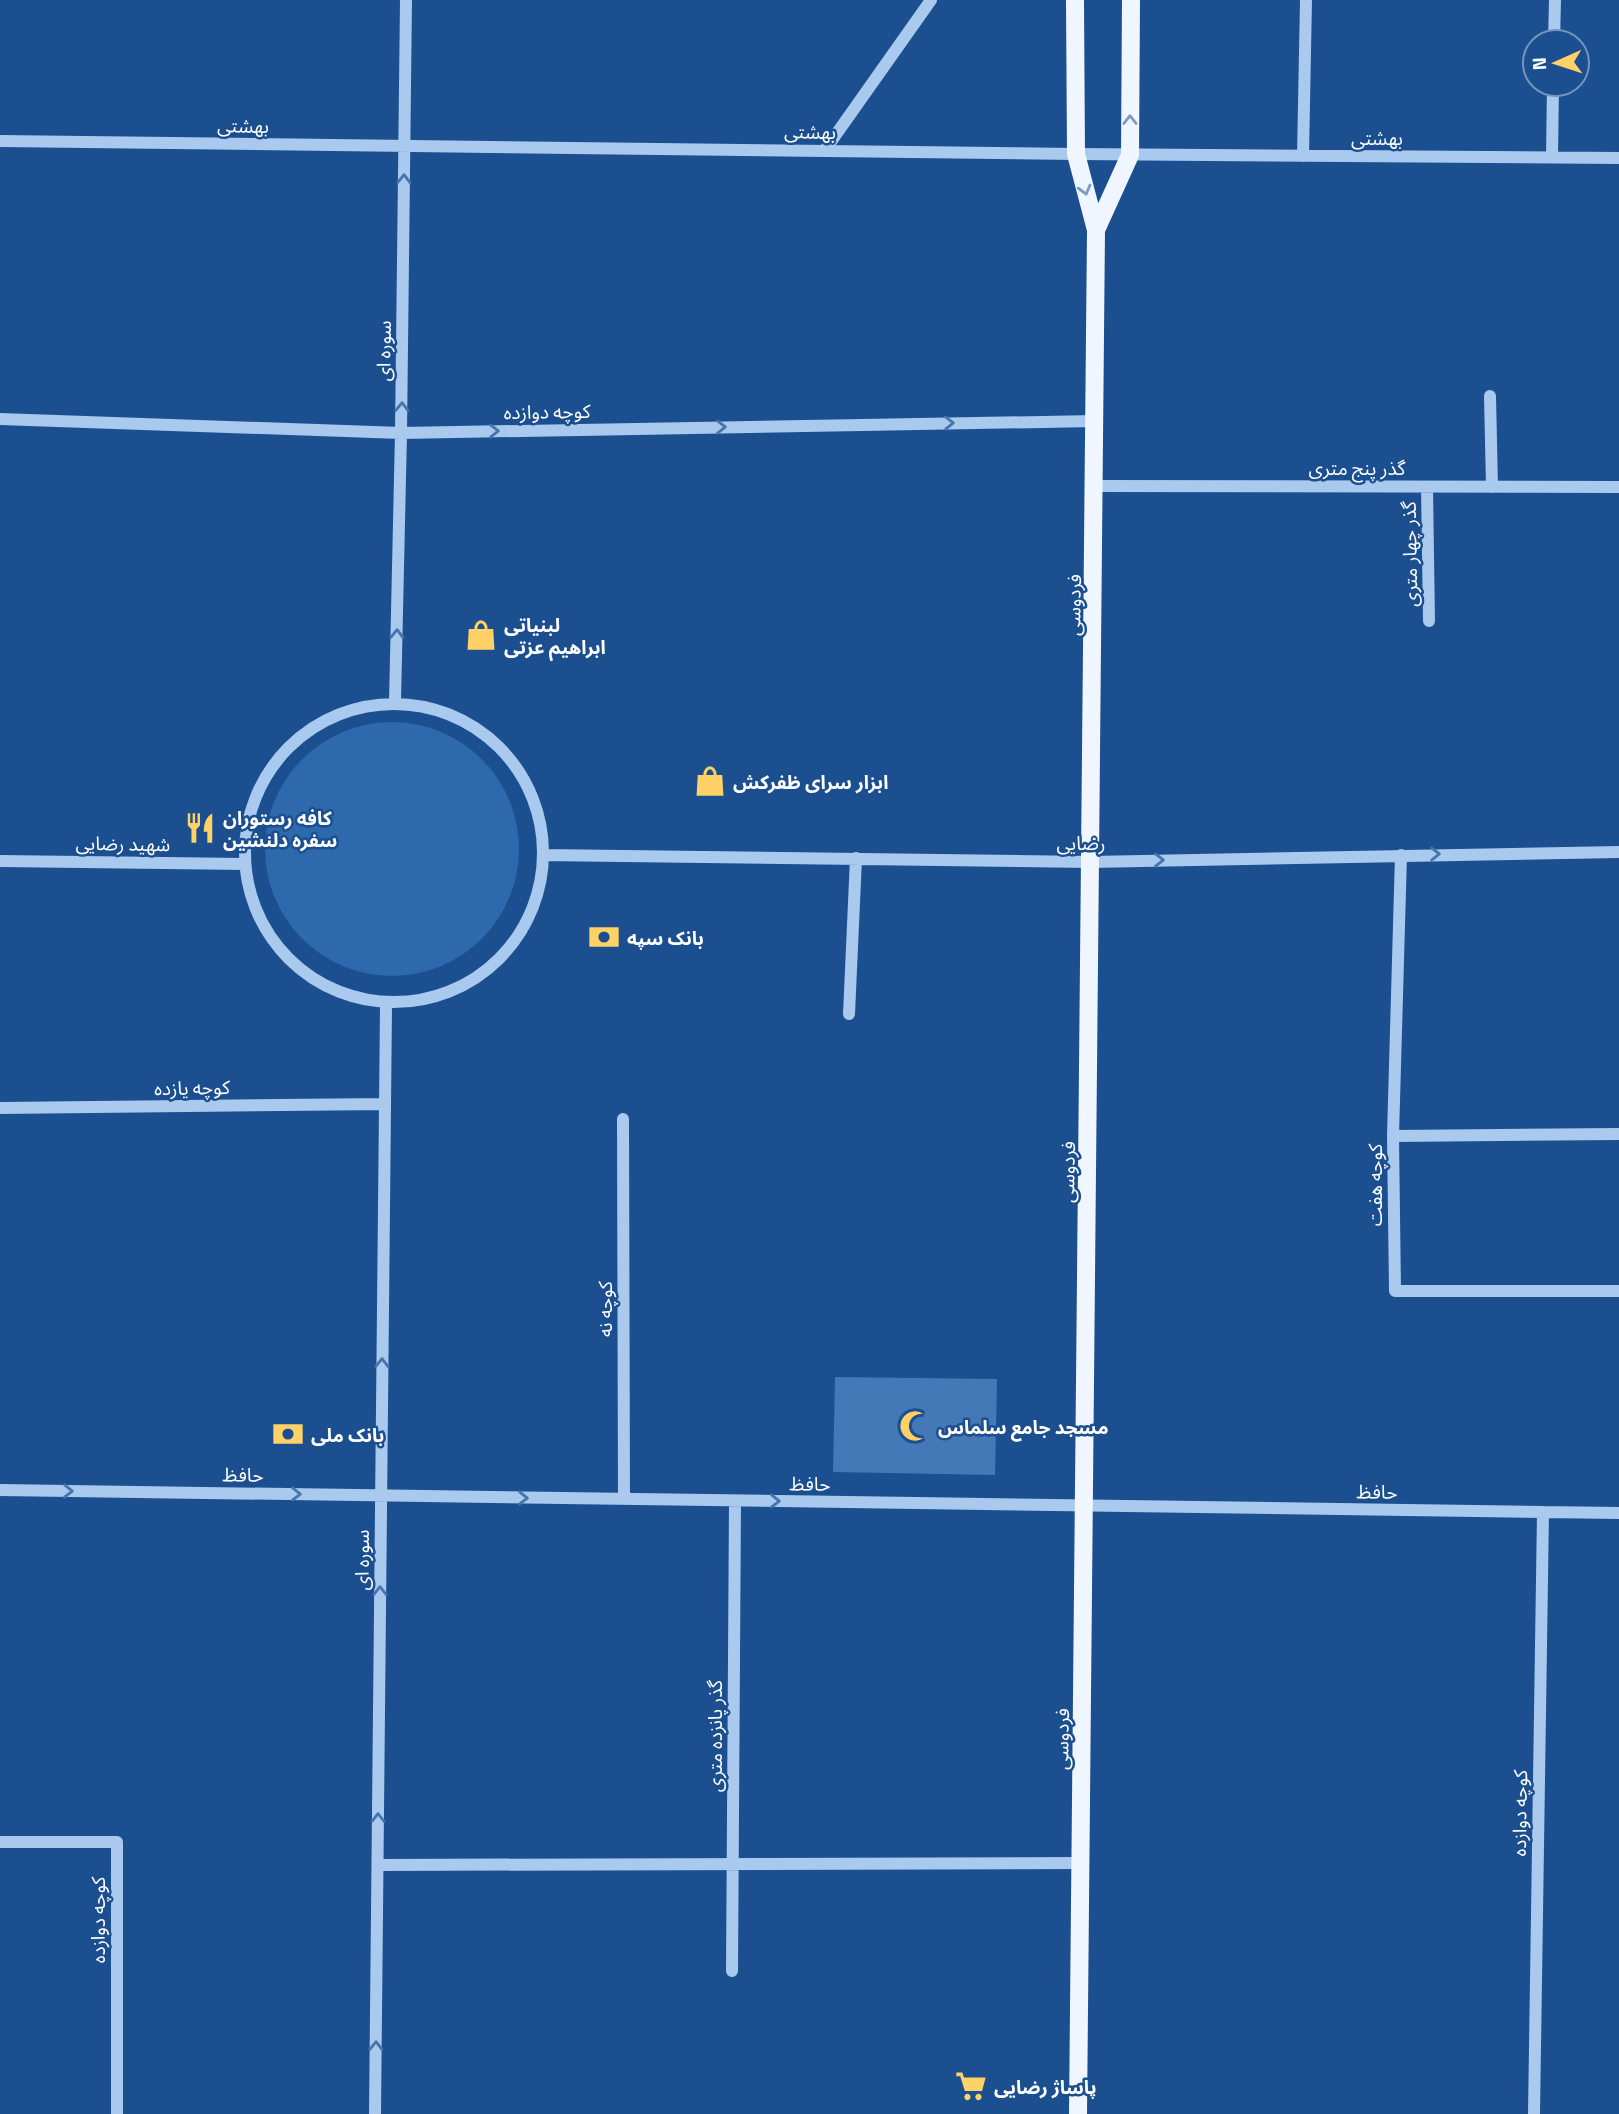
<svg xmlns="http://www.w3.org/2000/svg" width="1619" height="2114" font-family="'Titillium Web','Noto Sans Arabic',sans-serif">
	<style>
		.green { fill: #2e69ad }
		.building { fill: #4478b7 }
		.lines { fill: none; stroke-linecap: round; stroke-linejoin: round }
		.minor { stroke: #a9c9ee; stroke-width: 12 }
		.major { stroke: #f0f6ff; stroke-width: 18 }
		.oneway { stroke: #7b9ac1 }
		.oneway2 { stroke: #4674ac }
		.labels { text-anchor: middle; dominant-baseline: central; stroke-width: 5; stroke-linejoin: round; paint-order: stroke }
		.street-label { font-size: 19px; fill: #fff; stroke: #1b4f8f }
		.poi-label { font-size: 19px; font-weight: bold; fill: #fff; stroke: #1b4f8f; text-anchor: start }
	</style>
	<rect width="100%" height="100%" fill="#1b4f8f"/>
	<path class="green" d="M265 849a127 127 0 1 1 254 0a127 127 0 1 1-254 0Z"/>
	<path class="building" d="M835 1377 997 1379 995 1475 833 1472Z"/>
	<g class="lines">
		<path class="minor" d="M1554 42 1555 0
			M0 141 1076 154 1619 158
			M825 150 931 0
			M1303 156 1306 0
			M1552 157 1553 84
			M1490 396 1492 487
			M0 419 401 433 1096 421
			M1095 486 1619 487
			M1427 487 1429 621
			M395 702 401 433 406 0
			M245 853a149 149 0 1 1 298 0a149 149 0 1 1-298 0Z
			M543 855 1091 862 1619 852
			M1401 855 1393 1136 1395 1291H1619
			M0 861 245 864
			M849 1014 856 858
			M0 1108 385 1104
			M623 1119 624 1499
			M1393 1136 1619 1134
			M0 1490 1619 1513
			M0 1842H117V2114
			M378 1865 1080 1863
			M732 1971 735 1501
			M375 2114 386 1006
			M1534 2114 1543 1512"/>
		<path class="major" d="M1075 0 1076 154 1096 230 1078 2114
			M1096 230 1130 155 1131 0"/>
	</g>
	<defs><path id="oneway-chevron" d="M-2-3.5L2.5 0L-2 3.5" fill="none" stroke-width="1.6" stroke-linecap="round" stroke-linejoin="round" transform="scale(1.75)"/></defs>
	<g class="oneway">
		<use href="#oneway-chevron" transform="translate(1130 120) rotate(-90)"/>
		<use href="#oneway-chevron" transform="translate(1085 190) rotate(75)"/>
	</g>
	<g class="oneway2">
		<use href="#oneway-chevron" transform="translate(404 179) rotate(-89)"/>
		<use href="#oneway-chevron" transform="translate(402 407) rotate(-89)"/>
		<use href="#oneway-chevron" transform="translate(949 423) rotate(-1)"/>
		<use href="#oneway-chevron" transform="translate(721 427) rotate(-1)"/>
		<use href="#oneway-chevron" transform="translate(494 431) rotate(-1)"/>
		<use href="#oneway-chevron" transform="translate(397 634) rotate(-89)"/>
		<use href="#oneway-chevron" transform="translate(1435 854) rotate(-1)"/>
		<use href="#oneway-chevron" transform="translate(1159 860) rotate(-1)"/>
		<use href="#oneway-chevron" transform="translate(382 1363) rotate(-89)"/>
		<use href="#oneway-chevron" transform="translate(68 1491) rotate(1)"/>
		<use href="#oneway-chevron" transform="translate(296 1494) rotate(1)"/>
		<use href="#oneway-chevron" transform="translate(523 1498) rotate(1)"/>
		<use href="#oneway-chevron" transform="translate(775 1501) rotate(1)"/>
		<use href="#oneway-chevron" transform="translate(380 1591) rotate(-90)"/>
		<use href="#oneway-chevron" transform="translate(378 1818) rotate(-90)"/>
		<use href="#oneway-chevron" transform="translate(376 2046) rotate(-89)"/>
	</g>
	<defs>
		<symbol id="shop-bare" viewBox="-9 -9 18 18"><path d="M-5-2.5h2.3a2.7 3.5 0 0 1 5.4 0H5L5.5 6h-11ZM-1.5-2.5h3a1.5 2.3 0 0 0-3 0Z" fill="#ffd166" stroke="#1b4f8f" stroke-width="2.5" paint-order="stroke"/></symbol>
		<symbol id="restaurant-bare" viewBox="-9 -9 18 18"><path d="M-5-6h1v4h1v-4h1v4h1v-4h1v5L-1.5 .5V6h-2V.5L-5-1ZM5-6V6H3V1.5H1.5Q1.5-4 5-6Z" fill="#ffd166" stroke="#1b4f8f" stroke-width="2.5" paint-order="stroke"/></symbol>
		<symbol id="bank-bare" viewBox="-9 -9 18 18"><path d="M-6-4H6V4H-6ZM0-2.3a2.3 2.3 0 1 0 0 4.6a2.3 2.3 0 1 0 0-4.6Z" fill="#ffd166" stroke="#1b4f8f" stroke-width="2.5" paint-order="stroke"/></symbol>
		<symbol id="mosque-bare" viewBox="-9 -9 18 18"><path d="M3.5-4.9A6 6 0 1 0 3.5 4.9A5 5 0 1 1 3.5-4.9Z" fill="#ffd166" stroke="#1b4f8f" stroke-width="2.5" paint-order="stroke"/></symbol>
		<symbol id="supermarket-bare" viewBox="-9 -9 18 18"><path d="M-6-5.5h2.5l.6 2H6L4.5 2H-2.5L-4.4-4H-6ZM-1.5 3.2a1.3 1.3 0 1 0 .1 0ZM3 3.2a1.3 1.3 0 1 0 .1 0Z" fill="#ffd166" stroke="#1b4f8f" stroke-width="2.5" paint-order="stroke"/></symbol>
	</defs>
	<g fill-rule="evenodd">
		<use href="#shop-bare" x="459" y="613" width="44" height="44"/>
		<use href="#shop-bare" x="688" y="759" width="44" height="44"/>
		<use href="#restaurant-bare" x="178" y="806" width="44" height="44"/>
		<use href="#bank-bare" x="582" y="915" width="44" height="44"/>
		<use href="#mosque-bare" x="893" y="1404" width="44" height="44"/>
		<use href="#bank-bare" x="266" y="1412" width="44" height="44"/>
		<use href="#supermarket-bare" x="949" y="2064" width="44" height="44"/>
	</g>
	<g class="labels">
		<g class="street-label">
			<text transform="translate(243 125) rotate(1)">بهشتی</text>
			<text transform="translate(810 131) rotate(1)">بهشتی</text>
			<text x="1377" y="137">بهشتی</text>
			<text transform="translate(383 351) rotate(-89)">سوره ای</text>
			<text transform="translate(547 411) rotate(-1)">کوچه دوازده</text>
			<text x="1357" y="467">گذر پنج متری</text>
			<text transform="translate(1409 554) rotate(-91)">گذر چهار متری</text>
			<text transform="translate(1073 605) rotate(-89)">فردوسی</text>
			<text x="1081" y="842">رضایی</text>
			<text transform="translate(123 843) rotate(1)">شهید رضایی</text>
			<text transform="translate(192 1087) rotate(-1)">کوچه یازده</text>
			<text transform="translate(1067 1172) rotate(-89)">فردوسی</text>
			<text transform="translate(1374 1185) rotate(-90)">کوچه هفت</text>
			<text transform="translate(604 1309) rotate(-90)">کوچه نه</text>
			<text transform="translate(243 1474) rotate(1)">حافظ</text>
			<text transform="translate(810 1483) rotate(1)">حافظ</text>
			<text transform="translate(1377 1491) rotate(1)">حافظ</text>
			<text transform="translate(361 1560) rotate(-90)">سوره ای</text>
			<text transform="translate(714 1736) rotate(-90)">گذر پانزده متری</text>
			<text transform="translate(1061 1739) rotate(-89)">فردوسی</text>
			<text transform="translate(1519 1813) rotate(-89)">کوچه دوازده</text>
			<text transform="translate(97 1920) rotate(-90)">کوچه دوازده</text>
		</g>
		<g class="poi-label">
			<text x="504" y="624">لبنیاتی<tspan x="504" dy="22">ابراهیم عزتی</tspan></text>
			<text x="733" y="781">ابزار سرای ظفرکش</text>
			<text x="223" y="817">کافه رستوران<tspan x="223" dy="22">سفره دلنشین</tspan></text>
			<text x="627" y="937">بانک سپه</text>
			<text x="938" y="1426">مسجد جامع سلماس</text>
			<text x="311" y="1434">بانک ملی</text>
			<text x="994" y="2086">پاساژ رضایی</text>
		</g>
	</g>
	<g transform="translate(1556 63) rotate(267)"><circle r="33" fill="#1b4f8f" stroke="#7695bc" stroke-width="2"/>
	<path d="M0-5L12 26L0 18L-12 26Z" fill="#ffd166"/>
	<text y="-10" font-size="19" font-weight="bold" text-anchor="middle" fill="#ffffff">N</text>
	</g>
</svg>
